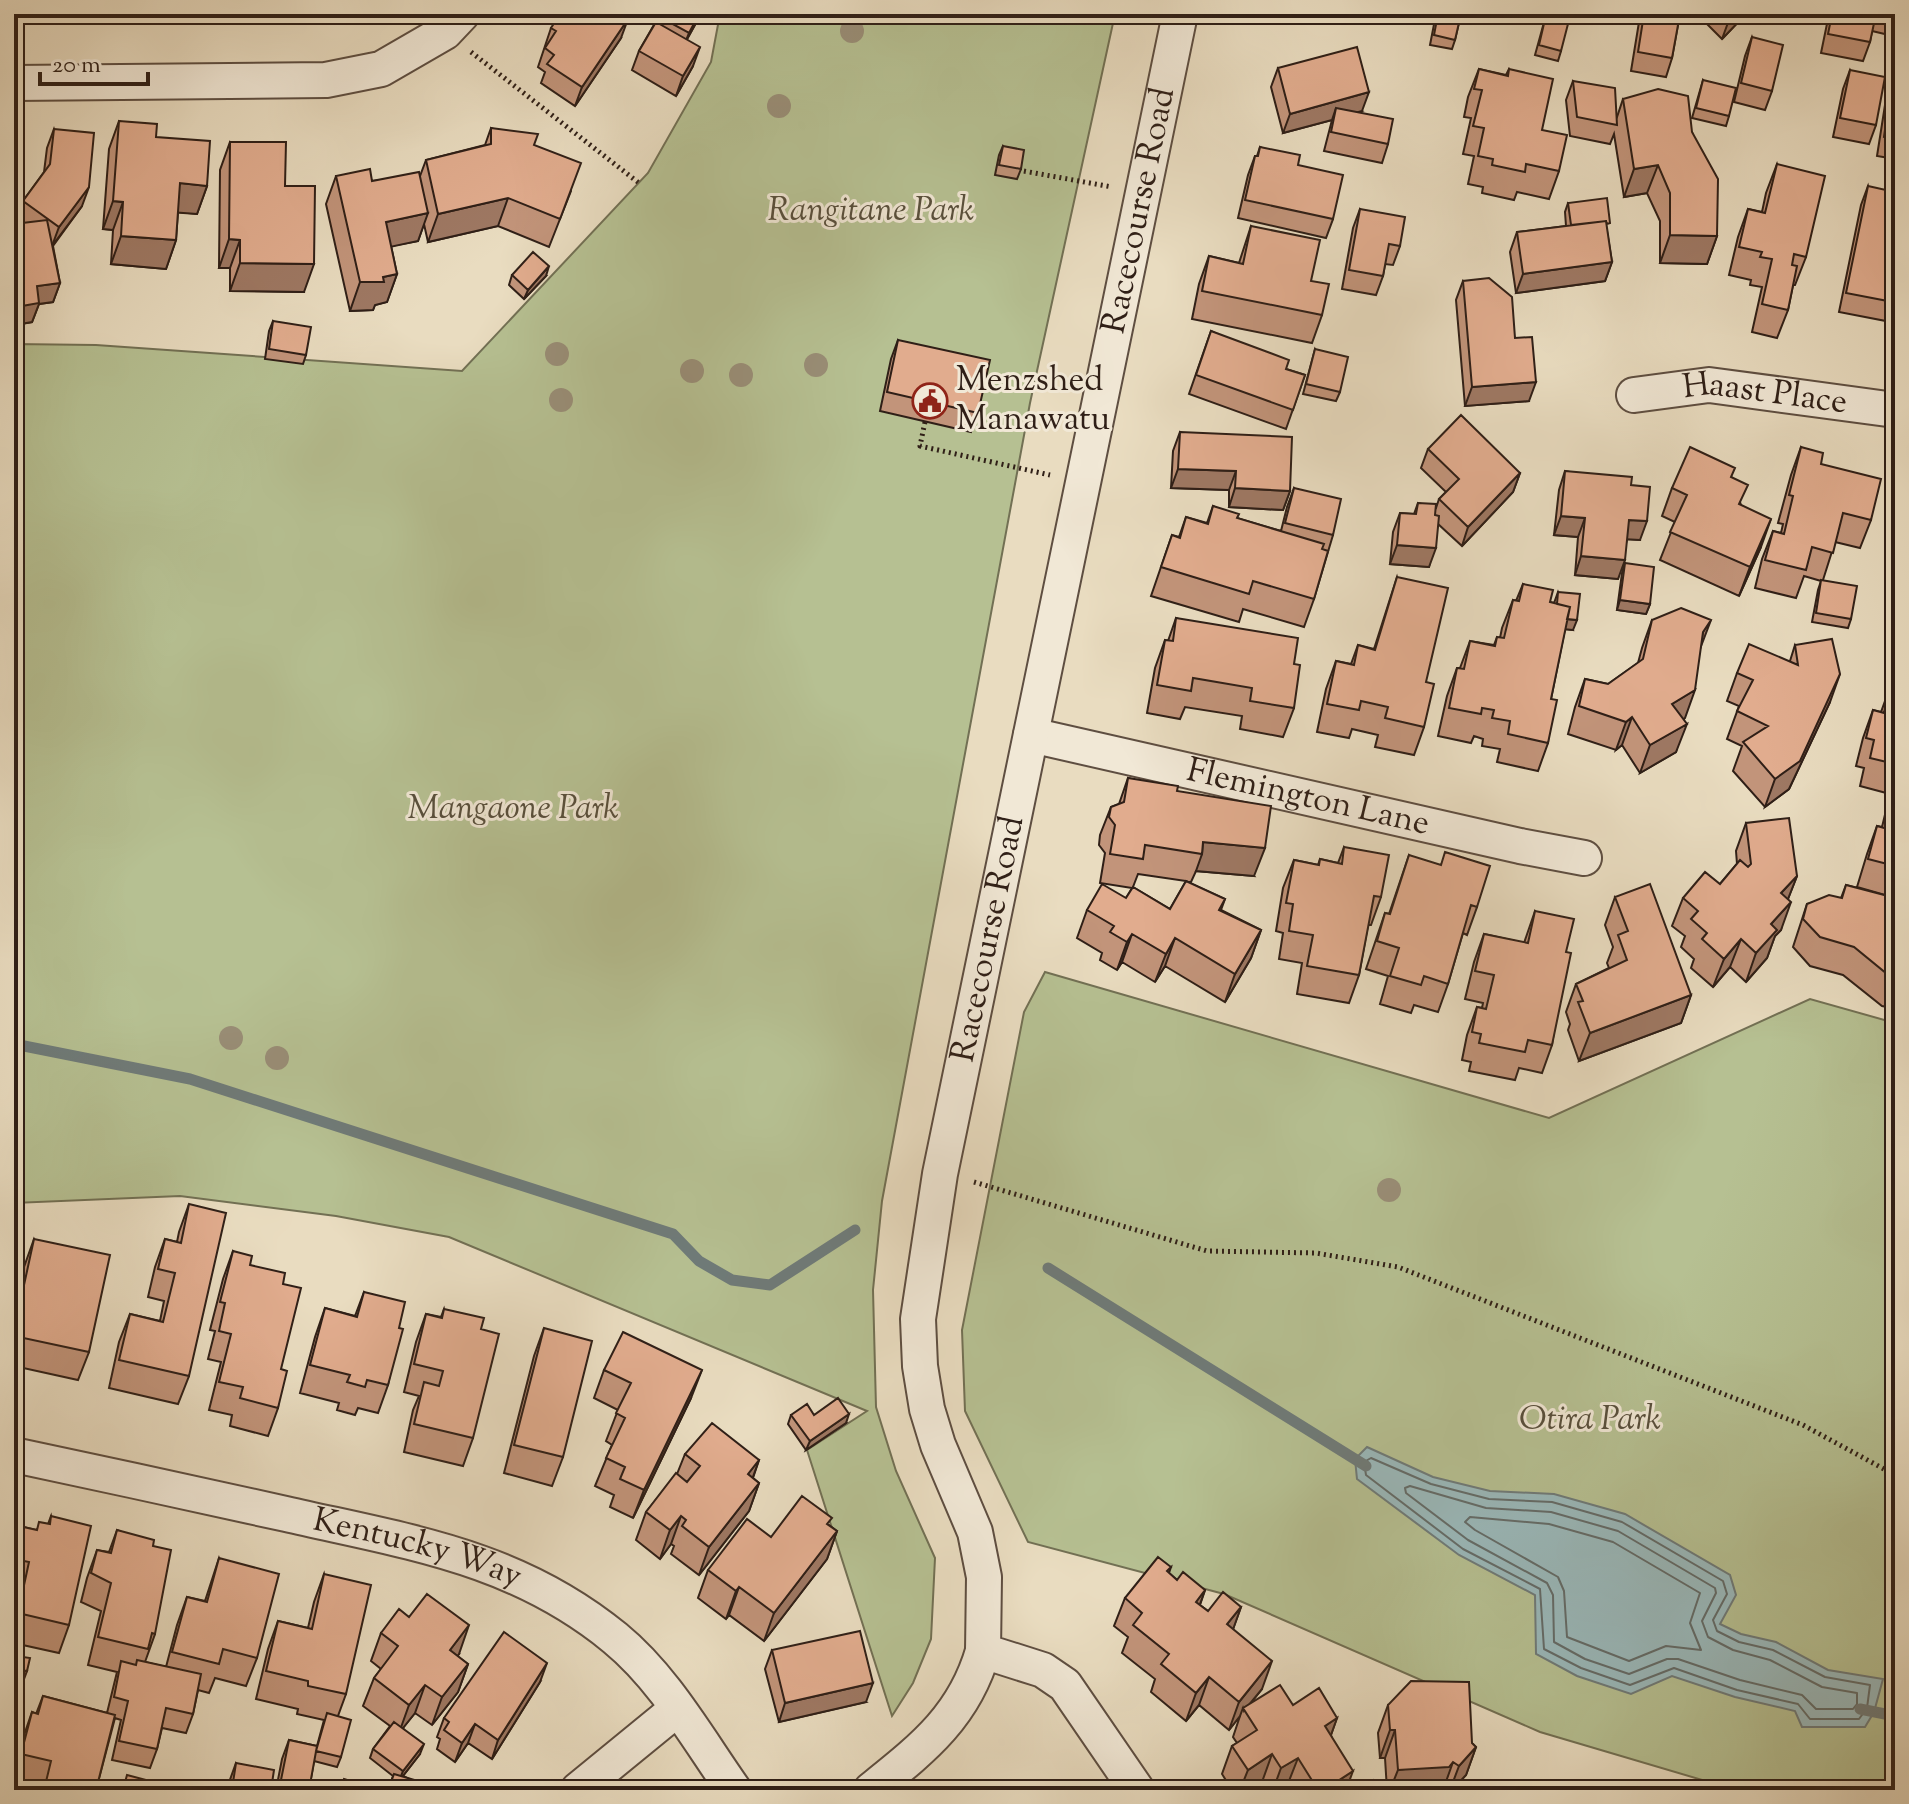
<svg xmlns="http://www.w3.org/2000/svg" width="1909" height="1804" font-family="'Sorts Mill Goudy',serif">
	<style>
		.green { fill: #b6c092; stroke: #727054; stroke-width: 2 }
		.water { fill: #9ab9bb; stroke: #6f7b79; stroke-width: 2 }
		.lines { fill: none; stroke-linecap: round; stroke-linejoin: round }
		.shore { stroke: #646c69; stroke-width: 2 }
		.stream { stroke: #6f7b79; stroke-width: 11 }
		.street-casing { stroke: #5e4e41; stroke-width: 38 }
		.path { stroke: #2f1f17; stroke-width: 5; stroke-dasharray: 2 4; stroke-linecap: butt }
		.street { stroke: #f1e8d6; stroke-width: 34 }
		.tree { fill: #998e77 }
		.wall { fill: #c2947a; stroke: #2f1f17; stroke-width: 2; fill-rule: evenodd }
		.shaded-wall { fill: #9e7863; stroke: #2f1f17; stroke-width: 2 }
		.building { fill: #e1ac8e; stroke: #2f1f17; stroke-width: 2 }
		.labels { text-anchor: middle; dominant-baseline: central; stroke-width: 6; stroke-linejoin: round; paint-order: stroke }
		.park-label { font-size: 34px; font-style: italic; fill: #584f3c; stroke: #f1e8d6 }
		.street-label { font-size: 34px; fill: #2f1f17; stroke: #f1e8d6 }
		.poi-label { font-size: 34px; fill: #2f1f17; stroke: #f1e8d6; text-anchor: start }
	</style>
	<rect width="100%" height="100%" fill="#e9dcc0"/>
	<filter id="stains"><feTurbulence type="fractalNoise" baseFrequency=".0025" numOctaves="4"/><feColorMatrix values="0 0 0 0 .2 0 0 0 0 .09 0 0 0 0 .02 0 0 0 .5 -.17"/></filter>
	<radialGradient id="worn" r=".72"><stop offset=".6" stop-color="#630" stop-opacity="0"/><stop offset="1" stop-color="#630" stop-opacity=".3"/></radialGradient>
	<path class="green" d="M720 14H1115L1030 403 882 1201 873 1290 876 1407 896 1471 935 1558 931 1639 913 1683 892 1716 807 1450 867 1411 449 1237 336 1216 180 1196 14 1203V344L96 345 462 371 648 173 711 62Z
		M1045 972 1549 1118 1810 999 1895 1023V1790H1736L1540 1732 1224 1594 1028 1542 965 1411 962 1330 1024 1012Z"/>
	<path class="water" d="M1367 1447 1433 1477 1490 1491 1554 1494 1625 1514 1730 1575 1736 1595 1720 1624 1741 1634 1776 1642 1828 1670 1883 1679 1874 1712 1865 1727H1802L1795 1711 1735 1697 1672 1676 1631 1694 1577 1676 1536 1654 1535 1595 1459 1555 1357 1479 1355 1459Z"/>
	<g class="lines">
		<path class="shore" d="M1371 1458 1431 1484 1489 1499 1552 1502 1622 1522 1723 1581 1727 1594 1713 1620 1717 1631 1739 1642 1773 1650 1825 1677 1870 1685 1867 1708 1859 1719H1810L1798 1704 1737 1690 1674 1668 1630 1685 1581 1668 1544 1649 1540 1589 1463 1549 1366 1475 1364 1462Z
			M1410 1486 1486 1508 1551 1512 1618 1531 1715 1588 1716 1593 1702 1621 1708 1637 1733 1650 1770 1660 1822 1687 1857 1693V1704L1853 1709H1816L1802 1695 1740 1680 1678 1659H1667L1629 1674 1585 1659 1554 1642 1553 1595 1547 1583 1468 1540 1406 1493 1405 1488Z
			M1470 1517 1549 1524 1613 1542 1700 1593 1690 1623 1701 1650 1666 1646 1629 1661 1567 1637 1564 1591 1558 1577 1475 1530 1465 1522Z"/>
		<path class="stream" d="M14 1044 190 1079 673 1234 699 1261 732 1280 770 1285 855 1230
			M1048 1268 1366 1466
			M1860 1709 1895 1716"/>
		<defs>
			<g id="street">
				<path d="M14 83 326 80 381 69 445 32 462 14"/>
				<path id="s1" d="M1634 395 1709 385 1895 410"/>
				<path id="s2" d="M1031 735 1520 846 1584 858"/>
				<path id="s3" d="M14 1455C105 1474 195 1494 286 1514 408 1542 515 1556 615 1638 664 1678 698 1739 734 1790"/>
				<path d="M578 1790 677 1709"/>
				<path d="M871 1790C922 1749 964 1717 983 1651"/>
				<path id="s4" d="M1137 1790 1065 1685 1043 1670 983 1651 984 1577 975 1532 938 1445 927 1409 920 1366 918 1319 940 1174 1180 14"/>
			</g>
		</defs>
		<use href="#street" class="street-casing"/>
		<path class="path" d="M471 52 639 183
			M1018 170 1112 187
			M925 422 920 446 1050 475
			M974 1182 1207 1251 1316 1253 1398 1267 1803 1425 1895 1475"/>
		<use href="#street" class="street"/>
	</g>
	<g class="tree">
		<circle cx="852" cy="31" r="12"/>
		<circle cx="779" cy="106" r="12"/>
		<circle cx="557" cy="354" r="12"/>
		<circle cx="816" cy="365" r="12"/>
		<circle cx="692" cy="371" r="12"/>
		<circle cx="741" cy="375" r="12"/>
		<circle cx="561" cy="400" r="12"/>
		<circle cx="231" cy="1038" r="12"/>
		<circle cx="277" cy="1058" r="12"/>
		<circle cx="1389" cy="1190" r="12"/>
	</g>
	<path class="wall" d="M659 14H701L687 39 693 66 676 96 632 70 639 51 655 23Z
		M1312 14H1328L1327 17Z
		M1396 14H1423L1421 21 1395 17Z
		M1436 14H1461L1455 40 1452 49 1430 45Z
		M1642 14H1680L1672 58 1666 77 1631 71 1639 22Z
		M1697 14H1746L1722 39Z
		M1829 14H1895V17L1889 35 1872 31 1870 42 1863 61 1821 53Z
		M1546 15 1561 51 1558 61 1535 55Z
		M551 28 621 38 575 106 541 83 545 72 538 67Z
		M1752 37 1772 91 1765 110 1734 102 1745 56Z
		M1278 68 1362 111 1359 112 1388 144 1382 163 1324 151 1332 120 1283 133 1271 87Z
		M1479 69 1506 75 1509 69 1542 130 1559 171 1549 199 1517 192 1514 200 1482 193 1483 187 1468 184 1474 156 1463 154 1471 118 1464 117 1468 97Z
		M1850 70 1876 125 1869 144 1833 137 1843 89Z
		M1703 80 1729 116 1726 126 1692 118Z
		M1573 81 1617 117 1623 99 1692 132 1717 236 1707 264 1660 263V221L1647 193 1624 197 1614 134 1610 144 1570 136 1566 100Z
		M1891 86H1895V159L1877 156 1885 105Z
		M119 121 156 137 207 186 197 214 178 212 176 240 166 269 111 264 113 230 103 229 109 149Z
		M491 128 534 145 571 191 549 247 498 226 428 242 424 224 418 241 391 246 397 274 387 302 375 305 373 310 350 311 326 204 336 176 372 181 420 176 426 160 485 145Z
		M54 129 82 206 53 246 60 283 53 302 39 304 32 322 15 325 14 224 20 223 16 220 23 201 44 172 47 148Z
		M230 142 285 186 304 292 230 291V268H219L220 170Z
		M1003 146 1021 169 1017 179 995 175 999 155Z
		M1260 147 1298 165 1333 219 1326 238 1238 218 1248 175 1255 156H1257Z
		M1777 164 1806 257 1795 285H1793L1788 310 1777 338 1752 332 1762 287 1750 285 1751 280 1729 275 1738 237 1748 209 1762 212 1766 193Z
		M1868 186 1893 302 1886 321 1839 312 1861 205Z
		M1568 203 1607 231 1612 262 1605 281 1516 293 1510 252 1517 232 1566 226 1565 212Z
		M1360 209 1400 246 1393 265 1385 264 1383 276 1376 295 1342 289 1353 228Z
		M1251 226 1311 281 1322 315 1312 343 1192 319 1199 284 1209 256 1239 263Z
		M512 275 546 276 524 299 509 285Z
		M1463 281 1515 338 1529 401 1465 406 1456 300Z
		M273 321 306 355 303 364 265 359 269 331Z
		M1211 331 1286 369 1305 375 1286 429 1189 394Z
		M898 340 978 413 971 432 880 411 891 359Z
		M1315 349 1340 392 1336 401 1303 394Z
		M1180 432 1290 491 1283 510 1229 507V490L1171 488 1173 451Z
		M1801 447 1821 464 1871 520 1860 548 1835 542 1823 580 1851 619 1848 628 1812 622 1818 590 1821 581 1804 576 1796 598 1755 588 1762 559 1773 531 1781 533 1783 524 1778 523 1791 475Z
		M1428 449 1520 473 1513 492 1462 546 1438 524 1429 567 1390 564 1393 532 1400 513 1414 514 1418 503 1436 508 1439 499 1446 492 1421 468Z
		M1565 471 1631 485 1640 540 1627 539 1618 579 1575 575 1578 537 1554 535 1559 490Z
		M1732 478 1741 505 1761 547 1739 596 1660 560 1675 522 1662 516 1672 488Z
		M1294 488 1333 535 1314 599 1304 627 1243 609 1239 622 1151 596 1172 535 1179 537 1186 517 1207 523 1213 506 1237 518 1281 531 1287 507Z
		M1895 530V573L1888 571Z
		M1625 563 1650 604 1646 614 1617 610 1622 573Z
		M1397 577 1426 682 1424 727 1414 755 1375 747 1378 735 1352 729 1349 738 1317 732 1326 689 1336 661 1351 664 1358 645 1374 649Z
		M1523 584 1550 602 1554 603 1558 592 1573 630 1565 629 1551 699 1548 743 1538 771 1497 762 1500 749 1482 746 1483 739 1474 736 1471 743 1438 736 1447 696 1457 668H1460L1470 641 1494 645 1497 637 1500 638 1502 628 1513 600 1516 601Z
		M1176 618 1294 664V708L1283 737 1240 729 1242 716 1185 707 1180 719 1147 713 1155 668 1165 640 1168 641Z
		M1652 620 1700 649 1676 752 1640 773 1622 745 1616 750 1568 734 1575 707 1585 679 1608 684 1638 663 1642 648Z
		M1795 645 1830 702 1789 789 1765 807 1733 771 1742 746 1727 739 1739 706 1727 701 1737 673 1790 661Z
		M1889 690 1895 692V1005L1892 1008 1882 1006 1843 975 1810 966 1793 947 1807 904 1841 898 1846 885 1885 895 1857 887 1867 854 1877 826 1882 827 1890 794 1860 786 1864 768 1856 766 1863 738 1873 710 1881 712Z
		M1128 778 1177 791 1254 876 1196 871 1191 882H1187L1225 899 1221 910 1261 930 1251 958 1225 1002 1165 966 1155 982 1122 962 1117 970 1100 960 1102 953 1077 938 1087 910 1126 898 1132 888 1100 883 1105 853 1099 845 1100 835 1111 807 1119 804ZM1138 874 1186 881 1170 909 1133 887Z
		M1746 823 1797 876 1788 899 1781 930 1775 936 1767 958 1746 982 1730 967 1713 987 1691 968 1694 959 1681 947 1685 936 1672 926 1683 898 1720 884 1737 864 1736 851Z
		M1344 847 1381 897 1371 925H1368L1359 975 1349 1003 1297 994 1302 963 1279 959 1283 933 1276 931 1283 888 1294 860 1318 865 1320 859 1338 863Z
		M1409 855 1477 907 1467 935 1463 933 1448 984 1438 1012 1414 1005 1411 1013 1380 1004 1388 976 1366 969 1385 913 1389 914Z
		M1615 897 1691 995 1681 1023 1579 1061 1568 1030 1570 1024 1566 1012 1576 984 1609 968 1607 963 1613 947 1605 925Z
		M1535 911 1566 952 1552 1045 1542 1073 1519 1068 1515 1080 1469 1071 1471 1062 1462 1060 1467 1035 1477 1007 1482 1008 1483 1003 1465 999 1474 962 1484 934 1524 943Z
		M189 1204V1376L178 1404 109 1388 119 1342 130 1314 160 1321 164 1301 148 1297 155 1267 165 1239 177 1242 179 1232Z
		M34 1239 89 1352 78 1380 14 1366V1312L24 1267Z
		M233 1251 250 1265 283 1284 281 1369 278 1408 268 1436 230 1426 232 1415 209 1410 221 1362 208 1359 215 1331 210 1330 223 1279Z
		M364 1292 399 1328 388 1385 378 1413 358 1408 355 1415 337 1410 339 1403 300 1393 315 1337 325 1308 355 1316Z
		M444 1309 473 1438 463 1466 404 1452 413 1410 419 1396 404 1392 416 1342 426 1314 441 1317Z
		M544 1328 563 1457 552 1486 504 1473 534 1356Z
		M604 1370 691 1398 633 1518 610 1507 614 1495 595 1486 612 1445 606 1441 618 1410 594 1398Z
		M791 1415H814L846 1423 806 1450 788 1424Z
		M685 1454 759 1460 753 1478 759 1483 749 1511 699 1575 671 1554 674 1546 671 1544 660 1559 636 1540 646 1512 677 1474Z
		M51 1516 69 1625 59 1653 18 1644 16 1656 20 1690 14 1689V1612L19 1590 14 1589V1541L19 1526 36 1530 48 1524Z
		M829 1525 837 1531 827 1559 764 1641 729 1615 726 1619 698 1598 708 1570 771 1537Z
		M117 1530 153 1546 155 1634 145 1662 166 1667 177 1625 187 1597 205 1601 219 1558 257 1658 246 1686 215 1678 209 1693 198 1690 193 1714 186 1733 162 1728 157 1749 150 1768 112 1760 121 1720 115 1718 96 1790H41L14 1783V1770L22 1741 32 1712 36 1714 43 1696 107 1713 117 1672 88 1665 101 1611 81 1602 87 1578 97 1550 109 1552Z
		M1171 1567 1169 1573 1177 1580 1205 1590 1200 1605 1208 1611 1241 1607 1233 1629 1262 1689 1250 1704 1293 1705 1337 1718 1331 1735 1346 1790H1290L1287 1786 1281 1790H1267L1262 1782 1250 1790H1232L1222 1774 1232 1746 1237 1743 1233 1737 1240 1716 1229 1730 1199 1705 1186 1721 1151 1692 1155 1679 1122 1653 1128 1637 1114 1626 1125 1598Z
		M324 1574 346 1694 338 1716 341 1757 337 1767 314 1761 309 1790H276L282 1759 289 1740 317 1746 324 1720 297 1714 298 1709 256 1699 268 1649 278 1621 308 1628 314 1602Z
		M381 1633 459 1654 457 1656 468 1664 458 1692 432 1725 415 1713 403 1728 420 1754 403 1776 433 1790H388L393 1776 370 1758 373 1749 390 1726 363 1706 374 1678 381 1669 371 1661Z
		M772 1650 866 1702 779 1722 765 1669Z
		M540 1682 492 1759 468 1743 455 1762 437 1749 440 1739 437 1737 444 1718Z
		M1388 1705 1472 1743 1476 1747 1466 1775 1452 1790H1387L1385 1758H1380L1378 1733Z
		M236 1763 271 1790H211L213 1785 227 1788Z"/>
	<path class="shaded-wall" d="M699 14H701L685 43 689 33Z
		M1734 14H1746L1722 39 1729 20Z
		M628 19 621 38 575 106 582 87Z
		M700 47 693 66 676 96 683 76Z
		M1369 92 1362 111 1334 119 1336 108 1332 120 1283 133 1290 114Z
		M1658 165 1647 193 1624 197 1634 169Z
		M180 183 207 186 197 214 170 212Z
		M89 187 82 206 52 246 59 227Z
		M508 198 498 226 428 242 438 214Z
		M113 201 123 202 113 230 103 229Z
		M428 213 418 241 376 250 386 222Z
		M1670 235 1717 236 1707 264 1660 263Z
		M121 236 176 240 166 269 111 264Z
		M229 239 240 240 230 268H219Z
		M1612 262 1605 281 1516 293 1523 274Z
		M240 263 314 264 304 292 230 291Z
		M549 266 546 276 524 299 528 290Z
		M397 274 387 302 375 305 373 310 350 311 360 282Z
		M60 283 53 302 39 304 32 322 15 325 22 306 37 286Z
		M1536 382 1529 401 1465 406 1472 387Z
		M1178 469 1236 471 1229 490 1171 488Z
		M1520 473 1513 492 1462 546 1468 527Z
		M1235 488 1290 491 1283 510 1229 507Z
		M1561 516 1585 518 1578 537 1554 535Z
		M1771 519 1761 547 1739 596 1750 567Z
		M1629 520 1647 521 1640 540 1622 539Z
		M1397 545 1436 548 1429 567 1390 564Z
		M1581 556 1625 560 1618 579 1575 575Z
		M1620 600 1650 604 1646 614 1617 610Z
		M1555 618 1577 620 1573 630 1551 628Z
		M1711 620 1700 649 1703 632Z
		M1840 674 1830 702 1789 789 1765 807 1775 779Z
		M1695 690 1685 718 1662 732 1672 704Z
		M1632 717 1622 745 1616 750 1626 722Z
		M1687 724 1676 752 1640 773 1650 745Z
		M1203 842 1265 848 1254 876 1196 871 1202 854Z
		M1797 876 1786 904 1781 893Z
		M1791 902 1781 930 1775 936 1767 958 1746 982 1756 953 1771 924Z
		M1261 930 1251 958 1225 1002 1235 974Z
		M1132 934 1122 962 1117 970 1127 942Z
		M1175 938 1165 966 1155 982 1166 954Z
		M1741 939 1730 967 1713 987 1724 959Z
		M1691 995 1681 1023 1579 1061 1590 1033Z
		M702 1370 691 1398 633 1518 644 1490Z
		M849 1414 846 1423 806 1450 810 1441Z
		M759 1460 749 1488 748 1474Z
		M759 1483 749 1511 699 1575 709 1547Z
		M681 1516 671 1544 660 1559 670 1530Z
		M837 1531 827 1559 764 1641 774 1613Z
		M739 1587 729 1615 726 1619 736 1591Z
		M1205 1590 1195 1618 1196 1602Z
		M1241 1607 1231 1635 1227 1624Z
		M469 1625 459 1654 440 1678 450 1650Z
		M1272 1661 1262 1689 1244 1711 1243 1708 1240 1716 1229 1730 1239 1702Z
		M547 1663 540 1682 492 1759 498 1740Z
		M468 1664 458 1692 432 1725 442 1697Z
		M14 1669 27 1671 20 1690 14 1689Z
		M1209 1677 1199 1705 1186 1721 1196 1693Z
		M873 1683 866 1702 779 1722 785 1703Z
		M425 1685 415 1713 399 1733 409 1705Z
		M1337 1718 1327 1746 1325 1726Z
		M475 1724 468 1743 455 1762 462 1743Z
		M1390 1730H1395L1385 1758H1380Z
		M424 1744 420 1754 399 1781 403 1771Z
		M1476 1747 1466 1775 1452 1790H1450L1459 1766Z
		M1272 1754 1262 1782 1250 1790H1240L1248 1770Z
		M1298 1758 1287 1786 1281 1790H1273L1281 1768Z
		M1453 1762 1443 1790H1390L1398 1770Z
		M1353 1771 1346 1790H1324Z"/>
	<path class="building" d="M560 14H620L628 19 582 87 547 64 554 55 545 48 556 31 551 28Z
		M659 14H699L689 33 658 16Z
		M1438 14H1461L1455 40 1434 35Z
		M1644 14H1680L1672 58 1638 52Z
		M1723 14H1734L1729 20Z
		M1832 14H1876L1870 42 1828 34Z
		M1546 15 1569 20 1561 51 1539 45Z
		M656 22 700 47 683 76 639 51Z
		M1752 37 1783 45 1772 91 1741 83Z
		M1357 47 1369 92 1290 114 1278 68Z
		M1479 69 1508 76 1509 69 1553 79 1542 130 1567 135 1559 171 1526 164 1525 172 1492 165 1493 159 1478 156 1484 128 1473 126 1482 90 1474 89Z
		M1850 70 1885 77 1876 125 1840 118Z
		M1703 80 1736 88 1729 116 1696 108Z
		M1573 81 1615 88 1617 125 1577 117Z
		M1891 86H1895V139L1884 137Z
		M1658 89 1688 96 1692 132 1718 179 1717 236 1670 235V193L1658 165 1634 169 1623 99Z
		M1336 108 1393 119 1388 144 1331 132Z
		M119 121 157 124 156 137 210 141 207 186 180 183 176 240 121 236 123 202 113 201Z
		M491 128 538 134 534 145 581 163 560 219 508 198 438 214 426 160 491 144Z
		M54 129 94 133 89 187 59 227 23 201 50 164Z
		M230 142H286L285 186H315L314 264 240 263V240L229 239Z
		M1003 146 1024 150 1021 169 999 165Z
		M1260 147 1300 155 1298 165 1343 175 1333 219 1245 200 1255 156H1258Z
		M1777 164 1825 176 1806 257 1794 254 1792 265 1797 266 1788 310 1762 304 1772 259 1760 257 1762 252 1739 247 1748 209 1765 213Z
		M370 169 372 181 419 172 428 213 386 222 397 274 383 277 384 282H360L336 176Z
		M1868 186 1895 192V294L1893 302 1846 293Z
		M1607 198 1610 223 1607 224 1606 221 1571 225 1568 203Z
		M1360 209 1405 217 1400 246 1389 244 1383 276 1349 270Z
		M47 220 60 283 37 286 39 303 22 306 14 249V224Z
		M1606 221 1612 262 1523 274 1517 232Z
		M1251 226 1320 240 1311 281 1329 284 1322 315 1202 291 1209 256 1243 264Z
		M533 252 549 266 528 290 512 275Z
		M1489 278 1512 297 1515 338 1532 337 1536 382 1472 387 1463 281Z
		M273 321 311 327 306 355 269 349Z
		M1211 331 1289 360 1286 369 1305 375 1293 410 1196 375Z
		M898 340 990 360 978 413 887 392Z
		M1315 349 1348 357 1340 392 1306 384Z
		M1461 415 1520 473 1468 527 1439 499 1459 479 1428 449Z
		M1180 432 1292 437 1290 491 1235 488 1236 471 1178 469Z
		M1690 447 1735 468 1731 477 1748 485 1739 504 1771 519 1750 567 1670 532 1687 495 1672 488Z
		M1801 447 1823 453 1821 464 1881 479 1871 520 1843 513 1833 553 1812 547 1806 570 1765 560 1773 531 1784 534 1793 496 1789 495Z
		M1565 471 1632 477 1631 485 1650 487 1647 521 1629 520 1625 560 1581 556 1585 518 1561 516Z
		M1294 488 1341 499 1333 535 1285 523Z
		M1418 503 1436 504 1435 515 1439 516 1436 548 1397 545 1400 513 1416 514Z
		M1213 506 1239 514 1237 518 1324 544 1322 549 1328 551 1314 599 1253 581 1249 594 1161 567 1172 535 1180 538 1186 517 1208 524Z
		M1625 563 1654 567 1650 604 1620 600Z
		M1397 577 1448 588 1426 682 1434 684 1424 727 1385 718 1388 707 1361 701 1359 710 1327 704 1336 661 1354 665 1358 645 1375 650Z
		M1821 580 1857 586 1851 619 1816 613Z
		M1523 584 1553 590 1550 602 1570 607 1551 699 1557 700 1548 743 1508 734 1510 721 1492 718 1494 710 1482 708 1481 714 1449 708 1457 668 1464 669 1470 641 1495 646 1497 637 1504 638 1513 600 1519 601Z
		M1558 592 1580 594 1577 620 1567 619 1570 607 1557 604Z
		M1681 608 1711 620 1703 632 1695 690 1672 704 1687 724 1650 745 1632 717 1626 722 1579 706 1585 679 1608 684 1643 659 1652 620Z
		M1176 618 1298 638 1294 664 1300 665 1294 708 1250 701 1252 688 1193 678 1191 691 1157 685 1165 640 1173 641Z
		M1832 639 1840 674 1800 761 1775 779 1743 742 1768 726 1737 711 1753 680 1737 673 1749 644 1798 665 1795 645Z
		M1889 690 1895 692V764L1870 758 1874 740 1866 738 1873 710 1884 713Z
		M1128 778 1178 786 1177 791 1271 806 1265 848 1203 842 1202 854 1145 845 1143 859 1110 854 1115 825 1109 817 1111 807 1124 802Z
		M1789 818 1797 876 1781 893 1791 902 1771 924 1777 930 1756 953 1741 939 1724 959 1702 939 1707 933 1691 919 1698 911 1683 898 1705 872 1720 884 1740 860 1748 867 1751 864 1746 823Z
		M1877 826 1895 831V866L1868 859Z
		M1344 847 1389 855 1381 897 1374 896 1359 975 1307 966 1313 935 1289 931 1293 904 1286 903 1294 860 1319 865 1320 859 1342 864Z
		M1445 852 1490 866 1477 907 1471 905 1448 984 1424 976 1421 985 1390 976 1399 948 1377 941 1385 913 1390 914 1409 855 1441 865Z
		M1895 867V979L1892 978 1854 947 1820 937 1803 919 1807 904 1829 895 1842 898 1846 885 1888 896Z
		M1186 881 1225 899 1219 910 1261 930 1235 974 1175 938 1166 954 1132 934 1127 942 1110 932 1114 926 1087 910 1102 884 1126 898 1133 887 1170 909Z
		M1650 884 1691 995 1590 1033 1578 1002 1583 1001 1576 984 1627 960 1618 935 1628 931 1615 897Z
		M1535 911 1574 919 1566 952 1571 953 1552 1045 1528 1040 1525 1052 1479 1043 1481 1034 1472 1032 1477 1007 1486 1009 1494 975 1475 971 1484 934 1528 943Z
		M189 1204 226 1213 189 1376 119 1360 130 1314 163 1322 175 1273 158 1269 165 1239 181 1243Z
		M34 1239 110 1255 89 1352 14 1336V1331Z
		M233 1251 252 1256 250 1265 285 1273 283 1284 301 1288 281 1369 287 1371 278 1408 240 1398 243 1387 219 1382 231 1334 219 1331 225 1303 220 1302Z
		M364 1292 405 1302 399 1328 403 1329 388 1385 367 1380 365 1387 347 1382 350 1375 310 1365 325 1308 357 1317Z
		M444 1309 484 1318 481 1329 499 1334 473 1438 414 1424 424 1382 439 1386 443 1371 414 1364 426 1314 442 1318Z
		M544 1328 592 1341 563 1457 514 1445Z
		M623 1332 702 1370 644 1490 620 1479 625 1467 606 1458 625 1418 616 1413 631 1383 604 1370Z
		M838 1398 849 1414 810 1441 791 1415 807 1404 814 1415Z
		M712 1423 759 1460 748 1474 759 1483 709 1547 682 1526 686 1520 681 1516 670 1530 646 1512 676 1473 687 1482 700 1466 685 1454Z
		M802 1496 832 1518 827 1524 837 1531 774 1613 739 1587 736 1591 708 1570 747 1519 771 1537Z
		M51 1516 91 1526 69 1625 18 1613 29 1562 14 1559V1551L19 1526 37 1530 39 1522 50 1524Z
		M117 1530 154 1540 153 1546 171 1550 155 1634 152 1633 148 1649 98 1637 111 1583 91 1573 97 1550 111 1553Z
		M1158 1557 1171 1567 1167 1571 1177 1580 1183 1572 1205 1590 1196 1602 1208 1611 1223 1592 1241 1607 1227 1624 1272 1661 1239 1702 1209 1677 1196 1693 1161 1664 1169 1654 1133 1625 1142 1613 1125 1598Z
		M219 1558 279 1574 257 1658 223 1649 219 1664 172 1652 187 1597 207 1602Z
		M324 1574 371 1585 346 1694 308 1686V1681L266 1671 278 1621 312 1629Z
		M427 1594 469 1625 450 1650 468 1664 442 1697 425 1685 409 1705 374 1678 398 1646 381 1633 399 1609 409 1617Z
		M860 1631 873 1683 785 1703 772 1650Z
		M14 1632 19 1633 16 1656 30 1658 27 1671 14 1669Z
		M504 1632 547 1663 498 1740 475 1724 462 1743 444 1730 449 1722 444 1718Z
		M137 1660 201 1674 193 1714 166 1708 157 1749 119 1741 128 1701 114 1697 121 1661 136 1665Z
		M1411 1681 1469 1682 1472 1743 1476 1747 1459 1766 1453 1762 1449 1767 1398 1770 1395 1730H1390L1388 1705Z
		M1280 1685 1293 1705 1319 1688 1337 1718 1325 1726 1353 1771 1324 1790H1318L1298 1758 1281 1768 1272 1754 1248 1770 1232 1746 1257 1730 1243 1708Z
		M43 1696 115 1715 96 1790H44L51 1761 21 1754 32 1712 38 1714Z
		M327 1713 351 1720 341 1757 316 1751Z
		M394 1722 424 1744 403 1771 373 1749Z
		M289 1740 317 1746 309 1790H279Z
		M236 1763 274 1770 271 1790H212L213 1785 232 1789Z
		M394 1774 435 1786 433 1790H388Z
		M127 1775 184 1790H123Z
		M344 1779 380 1790H341Z
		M1373 1780 1380 1790H1357Z"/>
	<defs>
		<symbol id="civic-ring" viewBox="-11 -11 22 22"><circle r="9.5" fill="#f1e8d6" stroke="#8f2418" stroke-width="1.5"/><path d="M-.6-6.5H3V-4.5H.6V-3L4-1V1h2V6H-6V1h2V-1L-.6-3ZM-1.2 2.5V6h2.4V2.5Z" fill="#8f2418"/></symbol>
	</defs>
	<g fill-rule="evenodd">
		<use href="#civic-ring" x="910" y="381" width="40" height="40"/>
	</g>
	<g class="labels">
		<g class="park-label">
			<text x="871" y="211">Rangitane Park</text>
			<text x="513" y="809">Mangaone Park</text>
			<text x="1590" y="1420">Otira Park</text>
		</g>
		<g class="street-label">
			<text stroke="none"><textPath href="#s4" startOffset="1690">Racecourse Road</textPath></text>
			<text stroke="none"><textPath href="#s1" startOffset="132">Haast Place</textPath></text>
			<text stroke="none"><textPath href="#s2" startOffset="284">Flemington Lane</textPath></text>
			<text stroke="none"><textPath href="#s4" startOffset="946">Racecourse Road</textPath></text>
			<text stroke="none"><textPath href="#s3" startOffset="414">Kentucky Way</textPath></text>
		</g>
		<g class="poi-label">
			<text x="956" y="381">Menzshed<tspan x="956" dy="39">Manawatu</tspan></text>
		</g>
	</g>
	<rect width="1909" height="1804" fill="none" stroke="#e9dcc0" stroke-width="48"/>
	<rect x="16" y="16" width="1877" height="1772" fill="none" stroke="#2f1f17" stroke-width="4"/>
	<rect x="24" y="24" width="1861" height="1756" fill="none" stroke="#2f1f17" stroke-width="2"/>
	<path d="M40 72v12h108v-12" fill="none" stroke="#2f1f17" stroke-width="4"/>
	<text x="52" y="72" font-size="24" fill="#2f1f17" stroke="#f1e8d6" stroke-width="6" paint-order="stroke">20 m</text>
	<rect width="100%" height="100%" filter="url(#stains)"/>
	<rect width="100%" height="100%" fill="url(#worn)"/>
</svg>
